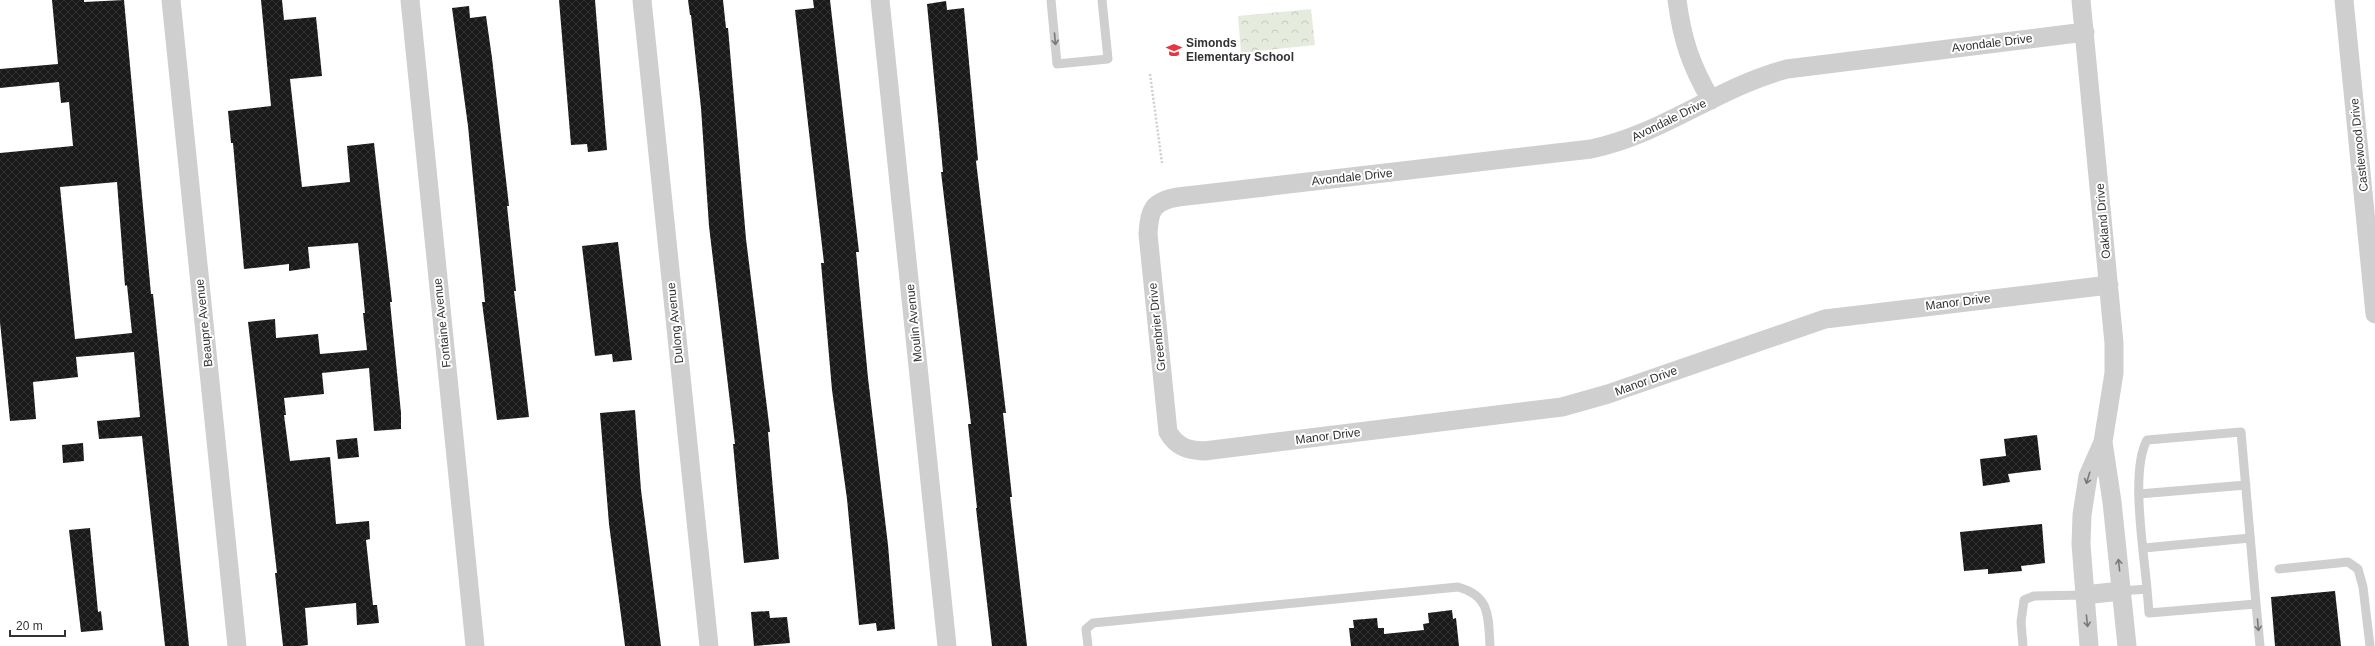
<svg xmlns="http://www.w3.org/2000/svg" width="2375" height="646" font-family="Helvetica,sans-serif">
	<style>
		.park { fill: url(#park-crowns) }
		.building { fill: url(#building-cross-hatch); fill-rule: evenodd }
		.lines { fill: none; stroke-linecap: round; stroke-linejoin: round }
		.path { stroke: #cfcfcf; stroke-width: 2.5; stroke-dasharray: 2 2; stroke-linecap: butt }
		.lane { stroke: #cfcfcf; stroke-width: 9 }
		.street { stroke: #cfcfcf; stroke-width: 19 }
		.oneway { stroke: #797979 }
		.labels { text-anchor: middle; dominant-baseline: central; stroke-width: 4; stroke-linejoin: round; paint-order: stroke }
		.poi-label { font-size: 12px; font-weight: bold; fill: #323232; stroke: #fff; text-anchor: start }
		.street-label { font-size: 12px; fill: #323232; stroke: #fff }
	</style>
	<defs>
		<pattern id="park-crowns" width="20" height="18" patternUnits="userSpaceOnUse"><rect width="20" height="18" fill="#e5ecde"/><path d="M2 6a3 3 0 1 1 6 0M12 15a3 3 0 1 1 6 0" fill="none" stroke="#c5cbbf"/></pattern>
		<pattern id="building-cross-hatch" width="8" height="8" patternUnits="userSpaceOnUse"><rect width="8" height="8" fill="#191919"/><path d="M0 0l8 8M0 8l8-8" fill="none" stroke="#323232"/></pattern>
	</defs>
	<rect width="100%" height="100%" fill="#fff"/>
	<path class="park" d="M1311 9 1315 45 1241 53 1238 16Z"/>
	<path class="building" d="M52 0H84V2L124 0 151 294H153L189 646H165L142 436 99 439 97 421 140 417 134 352 76 357 78 377 33 382 36 419 10 421 0 322V153L73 146 69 102 61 103 59 82 0 88V69L58 64ZM117 182 125 286 127 285 132 333 75 339 60 187Z
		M261 0H282L284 20 316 17 322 76 290 79 302 187 350 182 347 146 374 143 392 302H390L401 413V429L374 431 369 368 322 373 324 394 284 398 286 415H284L290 461 330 457 336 524 369 521 370 539 366 540 373 605H377L379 623 357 625 356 603 305 608 308 645 300 646H283L275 573H277L248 322 275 319 276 338 318 334 320 354 367 350 363 313H365L358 243 308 247 310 268 289 271V264L244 269 233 143H231L228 111 271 106Z
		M559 0H595L607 150 588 152 587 144 571 145Z
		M688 0H723L726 28H728L746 239 770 432H768L779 559 744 563 733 444H735L709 226 701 108 691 15H690Z
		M813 0H830L859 252H856L868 378 888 545 895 629 877 631 876 623 859 625 847 499 832 390 821 263H824L795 10 814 8Z
		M946 1 947 10 964 8 978 160 976 161 1006 413H1003L1012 497H1010L1027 646H992L976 508H977L968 424H971L941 172H943L927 4Z
		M469 6 470 18 486 16 492 58 509 206H507L516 291H514L529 417 497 420 482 302H485L468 126 452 8Z
		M618 242 632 360 613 362 612 354 595 356 582 246Z
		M635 410 641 490 661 646H625L609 524 600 413Z
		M2037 435 2041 470 2008 474 2010 482 1983 486 1980 459 2006 456 2004 439Z
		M357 438 359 457 338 459 336 440Z
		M83 443 84 461 63 463 62 445Z
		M2042 524 2045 563 2021 566 2022 571 1988 574V569L1964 571 1960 532Z
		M90 528 98 612 101 611 103 630 81 632 69 530Z
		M2335 591 2341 646H2275L2271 597Z
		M1452 610 1453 619 1456 618 1459 646H1351L1349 628H1354L1353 620 1377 618 1378 628H1384V634L1424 630 1423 624 1429 623 1428 613Z
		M769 611 770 618 787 617 790 643 754 646 751 612Z"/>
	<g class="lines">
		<path class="path" d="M1150 74 1162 163"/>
		<path class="lane" d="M1051 0 1057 64 1108 59 1102 0
			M2139 494 2246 485
			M2144 548 2250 538
			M2279 569 2348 562 2358 569 2363 587 2370 646
			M2121 591 2147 589C2144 552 2130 471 2147 440L2241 432 2256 604 2149 613 2147 589
			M2256 604 2260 646
			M1088 646 1086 629 1093 623 1458 587C1491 596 1488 617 1490 646
			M2023 646 2021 622 2024 600 2034 596 2084 595"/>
		<path class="street" d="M171 0 237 646
			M410 0 475 646
			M642 0 709 646
			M880 0 947 646
			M1677 0C1682 39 1691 66 1711 100
			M2081 0 2114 343V373L2103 442 2088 476 2082 515 2081 544 2089 646
			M2344 0 2375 314
			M2085 32 1787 69C1716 88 1665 133 1591 149L1178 197C1153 201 1149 210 1148 234L1168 432C1177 447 1187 450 1204 451L1562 407 1608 394 1825 319 2109 285
			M2103 442 2112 502 2127 646
			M2084 595 2121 591"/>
	</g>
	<defs><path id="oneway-shaft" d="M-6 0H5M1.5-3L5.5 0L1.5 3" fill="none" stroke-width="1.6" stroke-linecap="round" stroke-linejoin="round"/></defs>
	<g class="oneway">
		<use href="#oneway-shaft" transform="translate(1055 39) rotate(85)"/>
		<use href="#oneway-shaft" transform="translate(2088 478) rotate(107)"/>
		<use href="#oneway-shaft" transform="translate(2119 565) rotate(-96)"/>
		<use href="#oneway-shaft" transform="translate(2087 621) rotate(84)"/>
		<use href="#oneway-shaft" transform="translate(2258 625) rotate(85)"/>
	</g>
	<defs>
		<symbol id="school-bare" viewBox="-9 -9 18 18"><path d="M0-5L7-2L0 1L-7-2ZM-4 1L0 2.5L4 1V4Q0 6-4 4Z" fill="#e8353f" stroke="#fff" stroke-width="2.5" paint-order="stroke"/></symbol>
	</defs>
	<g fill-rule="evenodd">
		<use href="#school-bare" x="1163" y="39" width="22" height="22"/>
	</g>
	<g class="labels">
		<g class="poi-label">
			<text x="1186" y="43">Simonds<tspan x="1186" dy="14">Elementary School</tspan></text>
		</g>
		<g class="street-label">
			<text transform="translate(1992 43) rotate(-7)">Avondale Drive</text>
			<text transform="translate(1669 120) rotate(-26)">Avondale Drive</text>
			<text transform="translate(2359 145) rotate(-96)">Castlewood Drive</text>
			<text transform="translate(1352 177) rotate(-6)">Avondale Drive</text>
			<text transform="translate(2103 221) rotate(-95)">Oakland Drive</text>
			<text transform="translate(1958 302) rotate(-7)">Manor Drive</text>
			<text transform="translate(204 323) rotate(-96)">Beaupre Avenue</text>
			<text transform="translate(442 323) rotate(-96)">Fontaine Avenue</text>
			<text transform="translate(675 323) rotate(-96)">Dulong Avenue</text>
			<text transform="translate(914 323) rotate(-96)">Moulin Avenue</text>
			<text transform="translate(1157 327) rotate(-96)">Greenbrier Drive</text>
			<text transform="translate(1646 381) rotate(-20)">Manor Drive</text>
			<text transform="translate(1328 436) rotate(-7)">Manor Drive</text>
		</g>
	</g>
	<path d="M10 630v6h55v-6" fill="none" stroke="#323232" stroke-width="2"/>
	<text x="16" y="630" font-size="12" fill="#323232" stroke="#ffffff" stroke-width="3" paint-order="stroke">20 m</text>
</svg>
